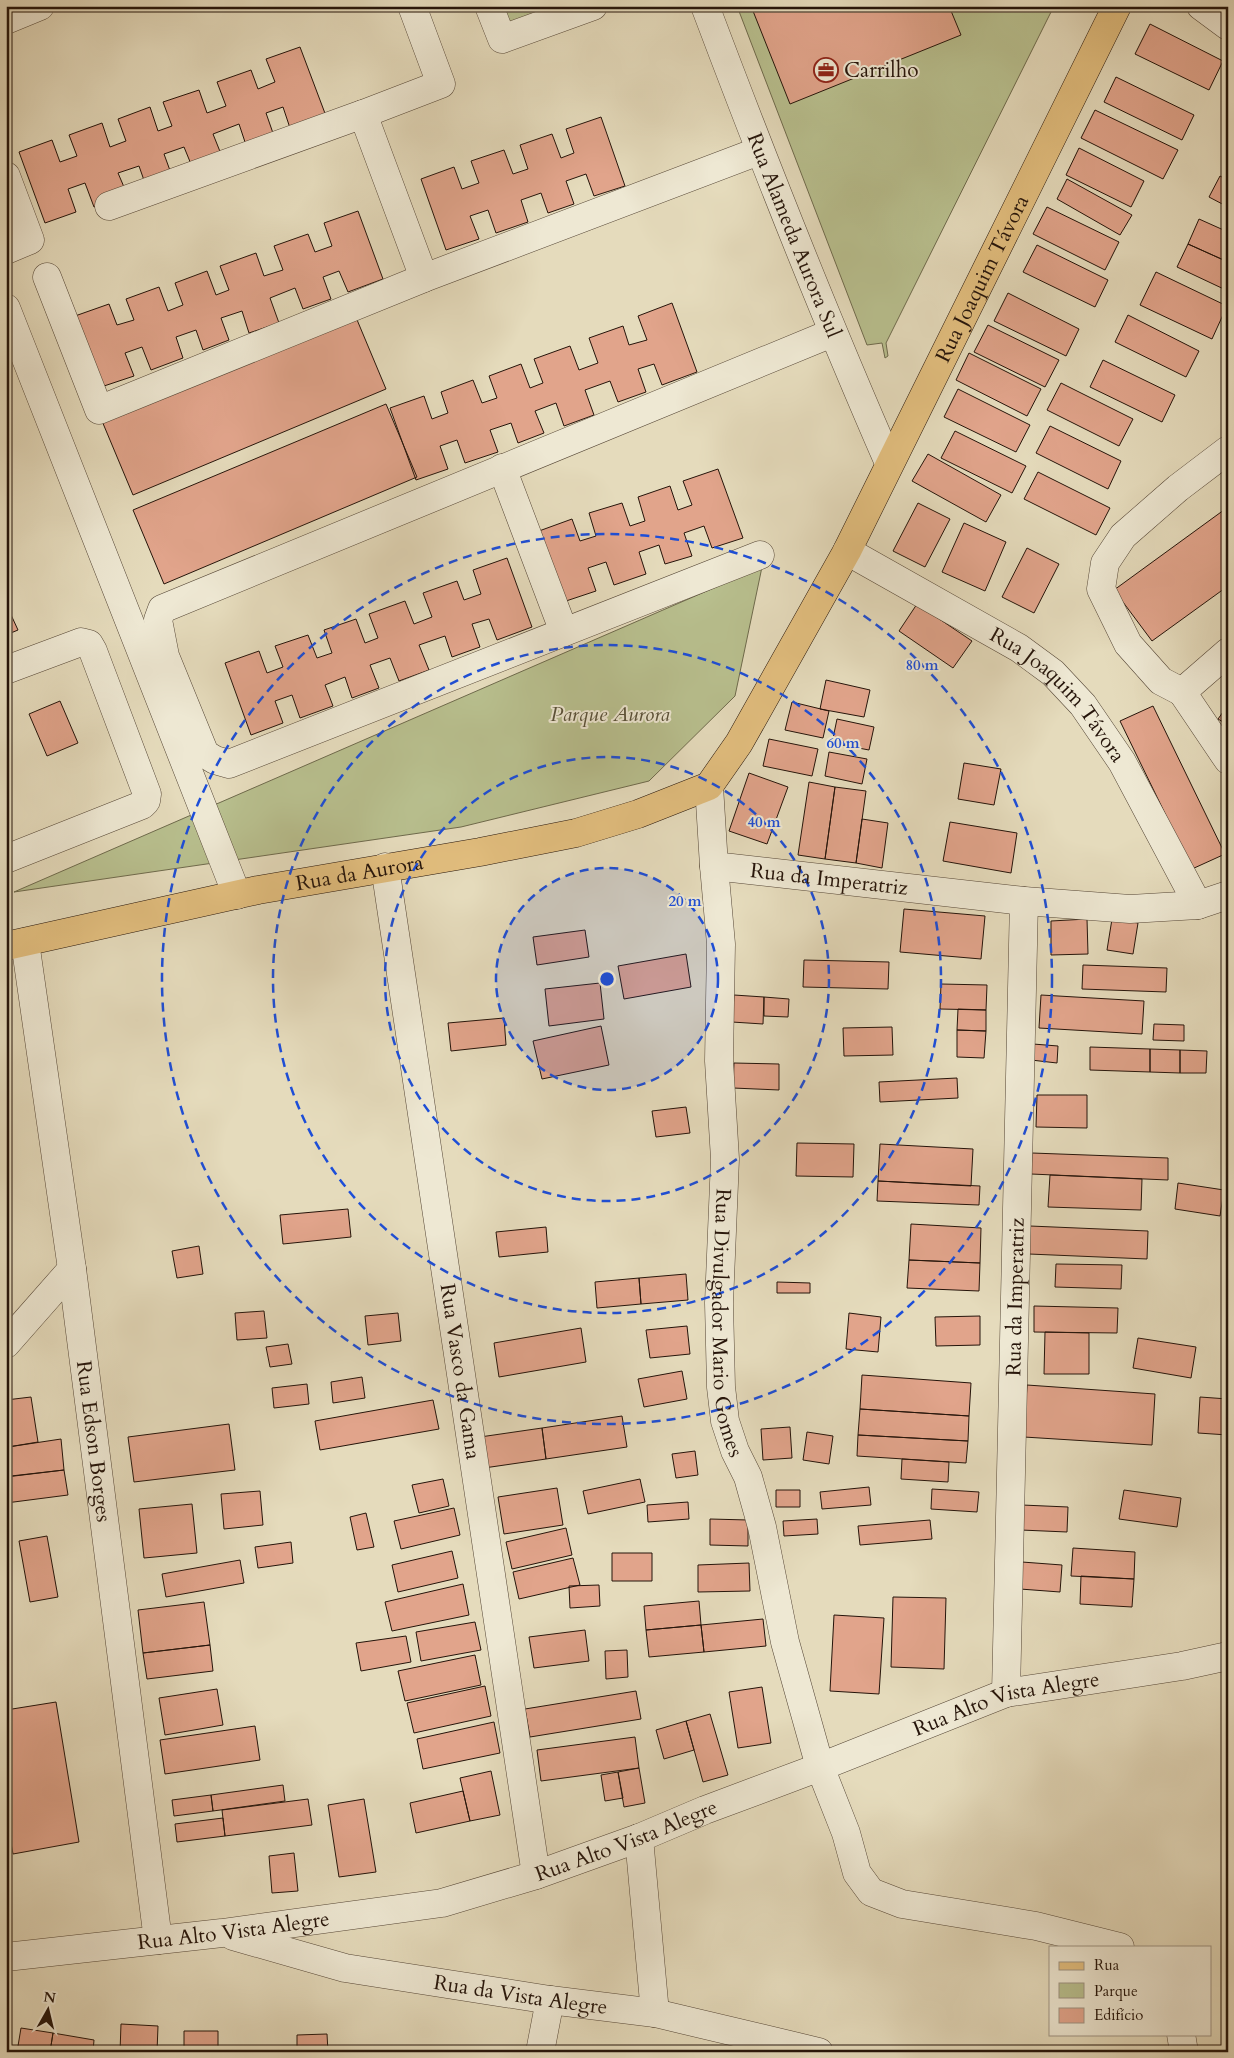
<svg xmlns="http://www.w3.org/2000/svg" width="1234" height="2058" font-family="Cardo,serif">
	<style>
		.green { fill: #b8bf8e; stroke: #6e6a4c }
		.building { fill: #e1a48b; stroke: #25140a }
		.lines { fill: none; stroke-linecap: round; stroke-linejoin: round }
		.minor-casing { stroke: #554636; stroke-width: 29 }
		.major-casing { stroke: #25140a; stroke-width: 29 }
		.minor { stroke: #eee8d3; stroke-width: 28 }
		.major { stroke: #e2be7e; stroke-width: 28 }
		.ring { fill: none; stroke: #1d4ed8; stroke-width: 2.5; stroke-dasharray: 9 6 }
		.labels { text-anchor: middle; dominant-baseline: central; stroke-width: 4; stroke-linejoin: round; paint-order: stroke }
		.poi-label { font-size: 21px; fill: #25140a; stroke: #eee8d3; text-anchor: start }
		.street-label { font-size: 21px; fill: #25140a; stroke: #eee8d3 }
		.park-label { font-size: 21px; font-style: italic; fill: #585038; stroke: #eee8d3 }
		.centre { fill: #1d4ed8; stroke: #eee8d3; stroke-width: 2.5 }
		.ring-label { font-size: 15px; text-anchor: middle; font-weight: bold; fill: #1d4ed8; stroke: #eee8d3; stroke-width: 4; stroke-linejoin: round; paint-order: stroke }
	</style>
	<rect width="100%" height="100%" fill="#e5dbbc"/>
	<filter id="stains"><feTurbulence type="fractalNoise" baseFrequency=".004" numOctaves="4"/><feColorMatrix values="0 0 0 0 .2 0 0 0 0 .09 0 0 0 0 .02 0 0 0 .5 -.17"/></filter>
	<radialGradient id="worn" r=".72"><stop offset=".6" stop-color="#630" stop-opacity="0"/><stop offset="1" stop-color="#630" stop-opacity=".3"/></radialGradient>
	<path class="green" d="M489 6H593L502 39Z
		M737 6H1054L886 343 888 356 885 358 882 343 867 345Z
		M762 567 735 696 649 781 461 827 14 892Z"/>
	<path class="building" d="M751 6H949L961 35 790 104Z
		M1150 24 1223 61 1209 90 1135 54Z
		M300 47 326 116 290 128 283 107 266 113 274 136 246 145 239 124 213 134 223 159 193 169 184 147 164 154 172 176 146 186 139 166 118 173 127 194 94 207 85 183 68 189 76 212 45 223 19 152 52 140 60 162 77 156 69 135 102 123 110 147 126 141 118 119 150 107 158 131 172 126 163 102 199 90 207 113 226 106 217 82 251 70 258 89 275 82 266 59Z
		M1116 77 1194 115 1182 140 1104 102Z
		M1095 110 1178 150 1163 179 1081 138Z
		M601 117 625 186 594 196 586 174 566 181 574 204 548 213 541 193 521 200 528 222 496 233 488 210 470 216 479 239 446 250 421 179 454 167 462 189 479 183 471 161 504 150 513 174 528 169 520 145 552 134 561 158 574 153 566 129Z
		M1079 148 1144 181 1131 207 1066 175Z
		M1220 176 1228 180V207L1209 197Z
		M1067 179 1132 215 1120 235 1057 199Z
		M1047 207 1119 242 1105 270 1033 234Z
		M358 211 383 279 348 292 339 271 323 277 331 299 303 309 295 288 270 298 279 323 249 333 242 311 221 318 229 340 203 350 196 330 176 337 183 358 151 370 142 347 125 353 134 376 101 387 75 316 109 304 117 325 134 320 126 299 159 287 168 311 183 305 175 283 207 271 216 295 229 290 220 266 256 253 264 276 283 270 274 246 308 234 315 252 332 246 324 223Z
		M1199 219 1228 232V262L1188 244Z
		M1188 244 1228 262V291L1177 267Z
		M1037 245 1108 280 1095 307 1023 272Z
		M1156 272 1227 306 1212 339 1140 305Z
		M1008 293 1079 329 1066 356 994 321Z
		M672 303 697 372 662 385 654 364 638 369 646 392 618 402 610 381 585 390 594 415 564 426 556 403 535 411 544 433 518 443 511 423 490 430 498 452 465 463 457 440 440 446 448 469 416 480 390 408 424 396 432 419 448 413 441 392 473 380 482 403 497 398 489 376 521 364 530 388 543 383 534 359 570 346 579 370 598 363 589 338 623 326 629 345 647 340 638 316Z
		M355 315 386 389 133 495 102 421Z
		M1128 315 1199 351 1186 377 1115 342Z
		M988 325 1059 360 1045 387 974 352Z
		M969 353 1041 389 1027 416 956 380Z
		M1103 360 1175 395 1162 422 1090 387Z
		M1061 383 1133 419 1119 446 1047 410Z
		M958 389 1030 425 1016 452 944 417Z
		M386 404 417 477 164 584 133 510Z
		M1050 426 1121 461 1108 489 1036 453Z
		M955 431 1026 466 1012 493 941 458Z
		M928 454 1001 495 986 522 912 481Z
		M718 469 743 538 712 548 704 526 684 533 692 556 665 564 659 545 639 552 646 574 614 585 606 562 588 568 596 591 563 602 539 531 572 519 580 541 596 536 589 513 622 503 630 526 645 521 638 497 670 486 678 510 692 505 683 481Z
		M1038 472 1110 508 1096 535 1024 499Z
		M918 503 950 519 925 567 893 551Z
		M1228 507V586L1152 641 1114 590Z
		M964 523 1006 542 985 591 942 572Z
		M1027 548 1059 564 1034 613 1002 597Z
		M507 558 532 627 497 640 489 619 472 624 480 647 452 657 445 636 419 645 429 670 399 681 390 658 370 665 379 688 352 698 345 677 325 685 333 706 300 718 292 695 275 701 283 723 251 735 225 663 259 651 267 673 283 667 275 646 308 635 317 658 332 653 324 630 356 619 365 643 378 638 369 614 405 601 414 624 432 617 423 593 457 581 464 600 481 594 473 570Z
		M6 604 18 630 6 635Z
		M917 604 972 641 953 668 899 631Z
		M826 680 870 690 864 717 820 709Z
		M60 701 78 743 47 756 29 714Z
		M792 702 829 711 823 738 785 730Z
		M1228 705V725L1218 719Z
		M1153 706 1225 854 1192 869 1120 721Z
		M837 719 874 727 869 750 832 743Z
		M769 739 818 749 812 776 763 766Z
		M829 752 867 759 862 784 825 776Z
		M964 763 1001 769 994 805 958 799Z
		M749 773 788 787 767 844 729 831Z
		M809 782 835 787 825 859 798 855Z
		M835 787 866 791 856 863 825 859Z
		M862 819 888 823 882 868 856 863Z
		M950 822 1017 833 1011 873 943 861Z
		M904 909 985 916 981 959 900 952Z
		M1087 919 1088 954 1051 955V921Z
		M1112 919 1138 923 1133 954 1107 950Z
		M585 930 589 957 537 965 533 937Z
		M686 954 691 987 624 999 618 966Z
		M804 960 889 962 888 989 803 987Z
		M1083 965 1167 968 1166 992 1082 989Z
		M600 983 604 1019 549 1026 545 989Z
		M941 984 987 985 986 1010 940 1009Z
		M734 995 764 997 763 1024 732 1022Z
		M1041 995 1144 1001 1142 1034 1039 1028Z
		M764 997 789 999 788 1017 764 1016Z
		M958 1009 986 1010V1031L957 1030Z
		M504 1018 506 1045 451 1051 448 1023Z
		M1154 1024 1184 1025V1041L1153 1040Z
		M601 1026 609 1065 542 1079 533 1041Z
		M892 1027 893 1055 844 1056 843 1028Z
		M957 1030 986 1031 984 1058 957 1057Z
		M1033 1044 1058 1046 1057 1063 1031 1060Z
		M1090 1047 1150 1049V1072L1090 1070Z
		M1150 1049 1180 1050V1073L1150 1072Z
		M1180 1050 1207 1051 1206 1073H1180Z
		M734 1063 779 1064V1090L733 1088Z
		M957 1078 958 1098 880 1102 879 1082Z
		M1037 1095H1087V1128L1036 1127Z
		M686 1107 690 1133 656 1137 652 1111Z
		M797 1143 854 1144 853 1177 796 1176Z
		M880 1144 973 1149 971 1186 878 1181Z
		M1032 1153 1168 1158V1180L1031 1174Z
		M1050 1175 1142 1179 1141 1210 1048 1207Z
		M878 1181 980 1186 979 1205 877 1201Z
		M1178 1183 1224 1190 1220 1216 1175 1209Z
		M348 1209 351 1237 283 1244 280 1215Z
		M911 1224 981 1228 980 1263 909 1260Z
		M1030 1226 1148 1231 1147 1259 1029 1254Z
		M546 1227 548 1252 499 1257 496 1232Z
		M199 1246 203 1274 177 1278 172 1251Z
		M909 1260 980 1263 979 1291 907 1288Z
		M1056 1264 1122 1265 1121 1289 1055 1287Z
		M686 1274 688 1300 641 1304 639 1278Z
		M639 1278 641 1304 597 1308 595 1282Z
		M777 1282 810 1283V1293H777Z
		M1034 1306 1118 1308 1117 1333 1034 1332Z
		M264 1311 267 1338 237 1340 235 1313Z
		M398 1313 401 1341 368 1345 365 1316Z
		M849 1313 881 1317 878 1352 846 1349Z
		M980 1316V1345L936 1346 935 1317Z
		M687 1326 690 1354 650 1358 646 1330Z
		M581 1328 586 1362 499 1377 494 1343Z
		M1045 1332 1089 1333V1374H1044Z
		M1138 1338 1196 1347 1191 1378 1133 1368Z
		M288 1344 292 1364 270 1367 266 1347Z
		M682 1371 687 1399 644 1407 638 1379Z
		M862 1375 971 1383 969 1416 860 1409Z
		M362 1377 365 1398 333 1403 331 1382Z
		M307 1384 309 1404 274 1408 272 1388Z
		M1027 1385 1155 1394 1152 1445 1024 1437Z
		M31 1397 38 1442 8 1447 6 1400Z
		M1200 1397 1228 1399V1435L1198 1433Z
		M433 1400 439 1429 320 1450 315 1421Z
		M860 1409 969 1416 968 1441 858 1435Z
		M622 1416 627 1447 546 1459 542 1428Z
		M229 1424 235 1470 134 1482 128 1437Z
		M790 1427 792 1458 763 1460 761 1429Z
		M542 1428 546 1459 484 1468 480 1437Z
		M807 1432 833 1436 829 1464 803 1460Z
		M858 1435 968 1441 966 1463 857 1456Z
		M61 1439 64 1470 11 1476 8 1447Z
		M695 1451 698 1475 676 1478 672 1454Z
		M902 1459 949 1462 948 1482 901 1479Z
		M64 1470 68 1495 6 1503V1477Z
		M443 1479 449 1506 419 1513 412 1485Z
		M640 1479 645 1502 588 1514 583 1491Z
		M869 1487 871 1505 822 1509 820 1492Z
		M557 1488 563 1525 504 1534 498 1497Z
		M932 1489 979 1492 977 1512 931 1509Z
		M776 1490H800V1507H776Z
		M1124 1490 1181 1498 1177 1527 1119 1519Z
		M260 1491 263 1525 224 1529 221 1494Z
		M688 1502 689 1519 648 1522 647 1505Z
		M192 1504 197 1553 144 1558 139 1509Z
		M1022 1505 1068 1507 1067 1532 1021 1530Z
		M454 1508 460 1535 401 1549 394 1521Z
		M366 1513 374 1547 357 1550 350 1517Z
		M710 1519 748 1520V1546L710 1545Z
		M817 1519 818 1534 784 1536 783 1521Z
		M930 1520 932 1539 860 1545 858 1526Z
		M566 1528 572 1555 512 1569 506 1542Z
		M47 1536 58 1597 30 1602 19 1541Z
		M291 1542 293 1563 258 1568 255 1547Z
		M1073 1548 1135 1552 1134 1579 1071 1576Z
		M452 1551 458 1578 398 1592 392 1565Z
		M612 1553H652V1581H612Z
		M573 1558 580 1585 519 1599 513 1572Z
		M240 1560 244 1583 166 1597 162 1574Z
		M1022 1562 1062 1565 1060 1592 1020 1589Z
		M749 1563 750 1591 698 1592V1565Z
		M1081 1576 1134 1579 1132 1607 1080 1604Z
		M463 1584 469 1615 392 1631 385 1602Z
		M599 1585 600 1606 570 1608 569 1586Z
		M893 1597 946 1598 944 1669 891 1667Z
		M699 1601 701 1625 646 1630 644 1606Z
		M204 1602 210 1645 143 1653 138 1610Z
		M834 1615 884 1618 879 1694 830 1691Z
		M763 1619 766 1646 704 1652 701 1625Z
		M475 1622 481 1650 421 1661 416 1632Z
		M701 1625 704 1652 649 1657 646 1630Z
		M585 1630 589 1661 534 1668 529 1637Z
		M406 1636 411 1662 361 1671 356 1643Z
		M210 1645 213 1671 147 1679 143 1653Z
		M627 1650 628 1677 606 1679 605 1651Z
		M475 1655 481 1685 405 1701 398 1671Z
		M485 1686 491 1716 414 1733 407 1703Z
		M762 1687 771 1743 738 1748 729 1692Z
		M217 1689 223 1725 165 1735 159 1698Z
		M636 1691 641 1719 530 1737 525 1709Z
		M56 1702 79 1842 13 1854 6 1816V1710Z
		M710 1714 728 1775 703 1782 686 1721Z
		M686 1721 694 1750 664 1759 656 1730Z
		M494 1722 500 1753 423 1769 417 1739Z
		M255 1726 260 1760 165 1774 160 1740Z
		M635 1737 639 1768 541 1781 537 1750Z
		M639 1768 645 1803 624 1807 618 1772Z
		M491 1771 500 1815 470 1821 460 1778Z
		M618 1772 623 1798 605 1801 601 1775Z
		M283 1785 285 1801 213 1811 211 1795Z
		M463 1791 470 1821 416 1833 410 1803Z
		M211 1795 213 1811 174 1816 172 1800Z
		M308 1799 312 1825 225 1836 222 1810Z
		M364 1799 376 1872 339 1877 328 1805Z
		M223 1818 225 1836 177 1842 175 1824Z
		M294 1853 298 1891 272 1893 269 1856Z
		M6 2016H9L7 2052H6Z
		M121 2024 158 2026 157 2052H120Z
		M21 2028 53 2033 50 2052H17Z
		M184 2031H218V2052H184Z
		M53 2033 94 2040 93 2052H50Z
		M327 2034 328 2052H297V2035Z"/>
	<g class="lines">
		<defs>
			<g id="minor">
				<path d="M489 6 502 39 593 6"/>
				<path id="s1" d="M705 6C763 160 823 312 889 463"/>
				<path d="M1201 6 1228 26"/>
				<path d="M6 20 40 6"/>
				<path d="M363 114 441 84 412 6"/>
				<path d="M6 176 30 240 6 250"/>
				<path d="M109 206 363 114 424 278"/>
				<path d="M47 277 99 410 424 278 759 151"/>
				<path d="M6 308 237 895"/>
				<path d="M502 468 564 632"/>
				<path id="s2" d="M847 551 1019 648 1053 673 1083 705 1122 762 1198 905"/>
				<path d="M760 555 229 764 215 760 205 754 165 656 158 620 162 609 832 333"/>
				<path d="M1228 652 1182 692 1228 760"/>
				<path d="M6 670 81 642 89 644 93 651 147 794 146 801 142 805 6 859"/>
				<path d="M1182 692 1161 681 1128 644 1101 589 1105 563 1123 536 1178 488 1228 450"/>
				<path id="s3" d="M709 786 714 866 1024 901 1130 909 1198 905 1228 895"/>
				<path id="s4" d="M714 866 721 944 719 1061 725 1159 719 1303 721 1387 725 1421 735 1451 748 1477 762 1527 785 1642 820 1767 846 1833 857 1873 871 1892 902 1904 1036 1926 1120 1947"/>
				<path id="s5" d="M385 867 536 1875"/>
				<path id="s6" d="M25 942 72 1269 158 1940"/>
				<path d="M6 1344 72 1269"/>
				<path id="s7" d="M1006 1693 1024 901"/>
				<path d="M639 1838 655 2013"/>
				<path id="s8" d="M233 1936 345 1968 550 2000 655 2013 819 2052"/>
				<path id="s9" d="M6 1957 222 1933 442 1903 536 1875 639 1838 705 1810 820 1767 1006 1693 1182 1666 1228 1656"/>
				<path d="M1181 2034 1184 2052"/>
				<path d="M540 2052 550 2000"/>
			</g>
			<g id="major">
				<path id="s10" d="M6 946 258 890 480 852 576 833 638 814 709 786 739 743 847 551 1117 6"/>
			</g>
		</defs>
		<use href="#minor" class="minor-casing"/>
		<use href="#major" class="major-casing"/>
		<use href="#minor" class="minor"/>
		<use href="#major" class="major"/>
	</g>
	<circle cx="607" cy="979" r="111" fill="#1d4ed8" fill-opacity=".12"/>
	<g class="ring">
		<circle cx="607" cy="979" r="111"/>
		<circle cx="607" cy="979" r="222"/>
		<circle cx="607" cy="979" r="334"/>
		<circle cx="607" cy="979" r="445"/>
	</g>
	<defs>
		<symbol id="office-ring" viewBox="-11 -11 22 22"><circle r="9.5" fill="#eee8d3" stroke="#8f2418" stroke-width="1.5"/><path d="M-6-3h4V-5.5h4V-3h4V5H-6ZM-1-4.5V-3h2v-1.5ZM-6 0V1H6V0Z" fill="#8f2418"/></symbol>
	</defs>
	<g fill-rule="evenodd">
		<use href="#office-ring" x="812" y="56" width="28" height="28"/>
	</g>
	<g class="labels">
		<g class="poi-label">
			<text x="844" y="70">Carrilho</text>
		</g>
		<g class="street-label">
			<text stroke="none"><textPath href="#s1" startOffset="246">Rua Alameda Aurora Sul</textPath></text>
			<text stroke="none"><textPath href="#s10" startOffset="1299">Rua Joaquim Távora</textPath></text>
			<text stroke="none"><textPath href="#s2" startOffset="258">Rua Joaquim Távora</textPath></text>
			<text stroke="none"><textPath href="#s10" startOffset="361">Rua da Aurora</textPath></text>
			<text stroke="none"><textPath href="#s3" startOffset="196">Rua da Imperatriz</textPath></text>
			<text stroke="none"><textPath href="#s7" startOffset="396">Rua da Imperatriz</textPath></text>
			<text stroke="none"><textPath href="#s4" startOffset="458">Rua Divulgador Mario Gomes</textPath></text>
			<text stroke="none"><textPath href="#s5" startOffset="510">Rua Vasco da Gama</textPath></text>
			<text stroke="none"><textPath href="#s6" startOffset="504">Rua Edson Borges</textPath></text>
			<text stroke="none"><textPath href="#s9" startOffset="1039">Rua Alto Vista Alegre</textPath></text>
			<text stroke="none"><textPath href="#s9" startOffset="634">Rua Alto Vista Alegre</textPath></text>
			<text stroke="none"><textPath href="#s9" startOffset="229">Rua Alto Vista Alegre</textPath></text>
			<text stroke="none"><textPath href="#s8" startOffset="294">Rua da Vista Alegre</textPath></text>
		</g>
		<g class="park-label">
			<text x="610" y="714">Parque Aurora</text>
		</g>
	</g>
	<circle cx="607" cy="979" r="8" class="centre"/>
	<g class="ring-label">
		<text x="922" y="670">80 m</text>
		<text x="843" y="748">60 m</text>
		<text x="764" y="827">40 m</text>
		<text x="685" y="906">20 m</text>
	</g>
	<rect width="1234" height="2058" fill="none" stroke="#e5dbbc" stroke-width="25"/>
	<rect x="8" y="8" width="1219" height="2043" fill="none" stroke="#25140a" stroke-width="2.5"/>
	<rect x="12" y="12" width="1209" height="2033" fill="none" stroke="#25140a"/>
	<rect x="1049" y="1946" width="162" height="90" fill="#eee8d3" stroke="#9e9383"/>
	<rect x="1059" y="1962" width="25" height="8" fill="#e2be7e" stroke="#9e9383"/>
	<text x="1094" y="1970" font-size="15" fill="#25140a">Rua</text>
	<rect x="1059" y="1983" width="25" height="15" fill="#b8bf8e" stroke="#9e9383"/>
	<text x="1094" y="1996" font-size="15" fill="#25140a">Parque</text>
	<rect x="1059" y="2008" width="25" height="15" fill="#e1a48b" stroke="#9e9383"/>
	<text x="1094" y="2020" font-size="15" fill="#25140a">Edifício</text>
	<g transform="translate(48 2010) rotate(8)" stroke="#eee8d3" stroke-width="4" paint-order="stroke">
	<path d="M0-4L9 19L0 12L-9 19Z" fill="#25140a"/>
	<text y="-8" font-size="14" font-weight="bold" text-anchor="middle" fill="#25140a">N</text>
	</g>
	<rect width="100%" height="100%" filter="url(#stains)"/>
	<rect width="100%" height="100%" fill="url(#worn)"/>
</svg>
